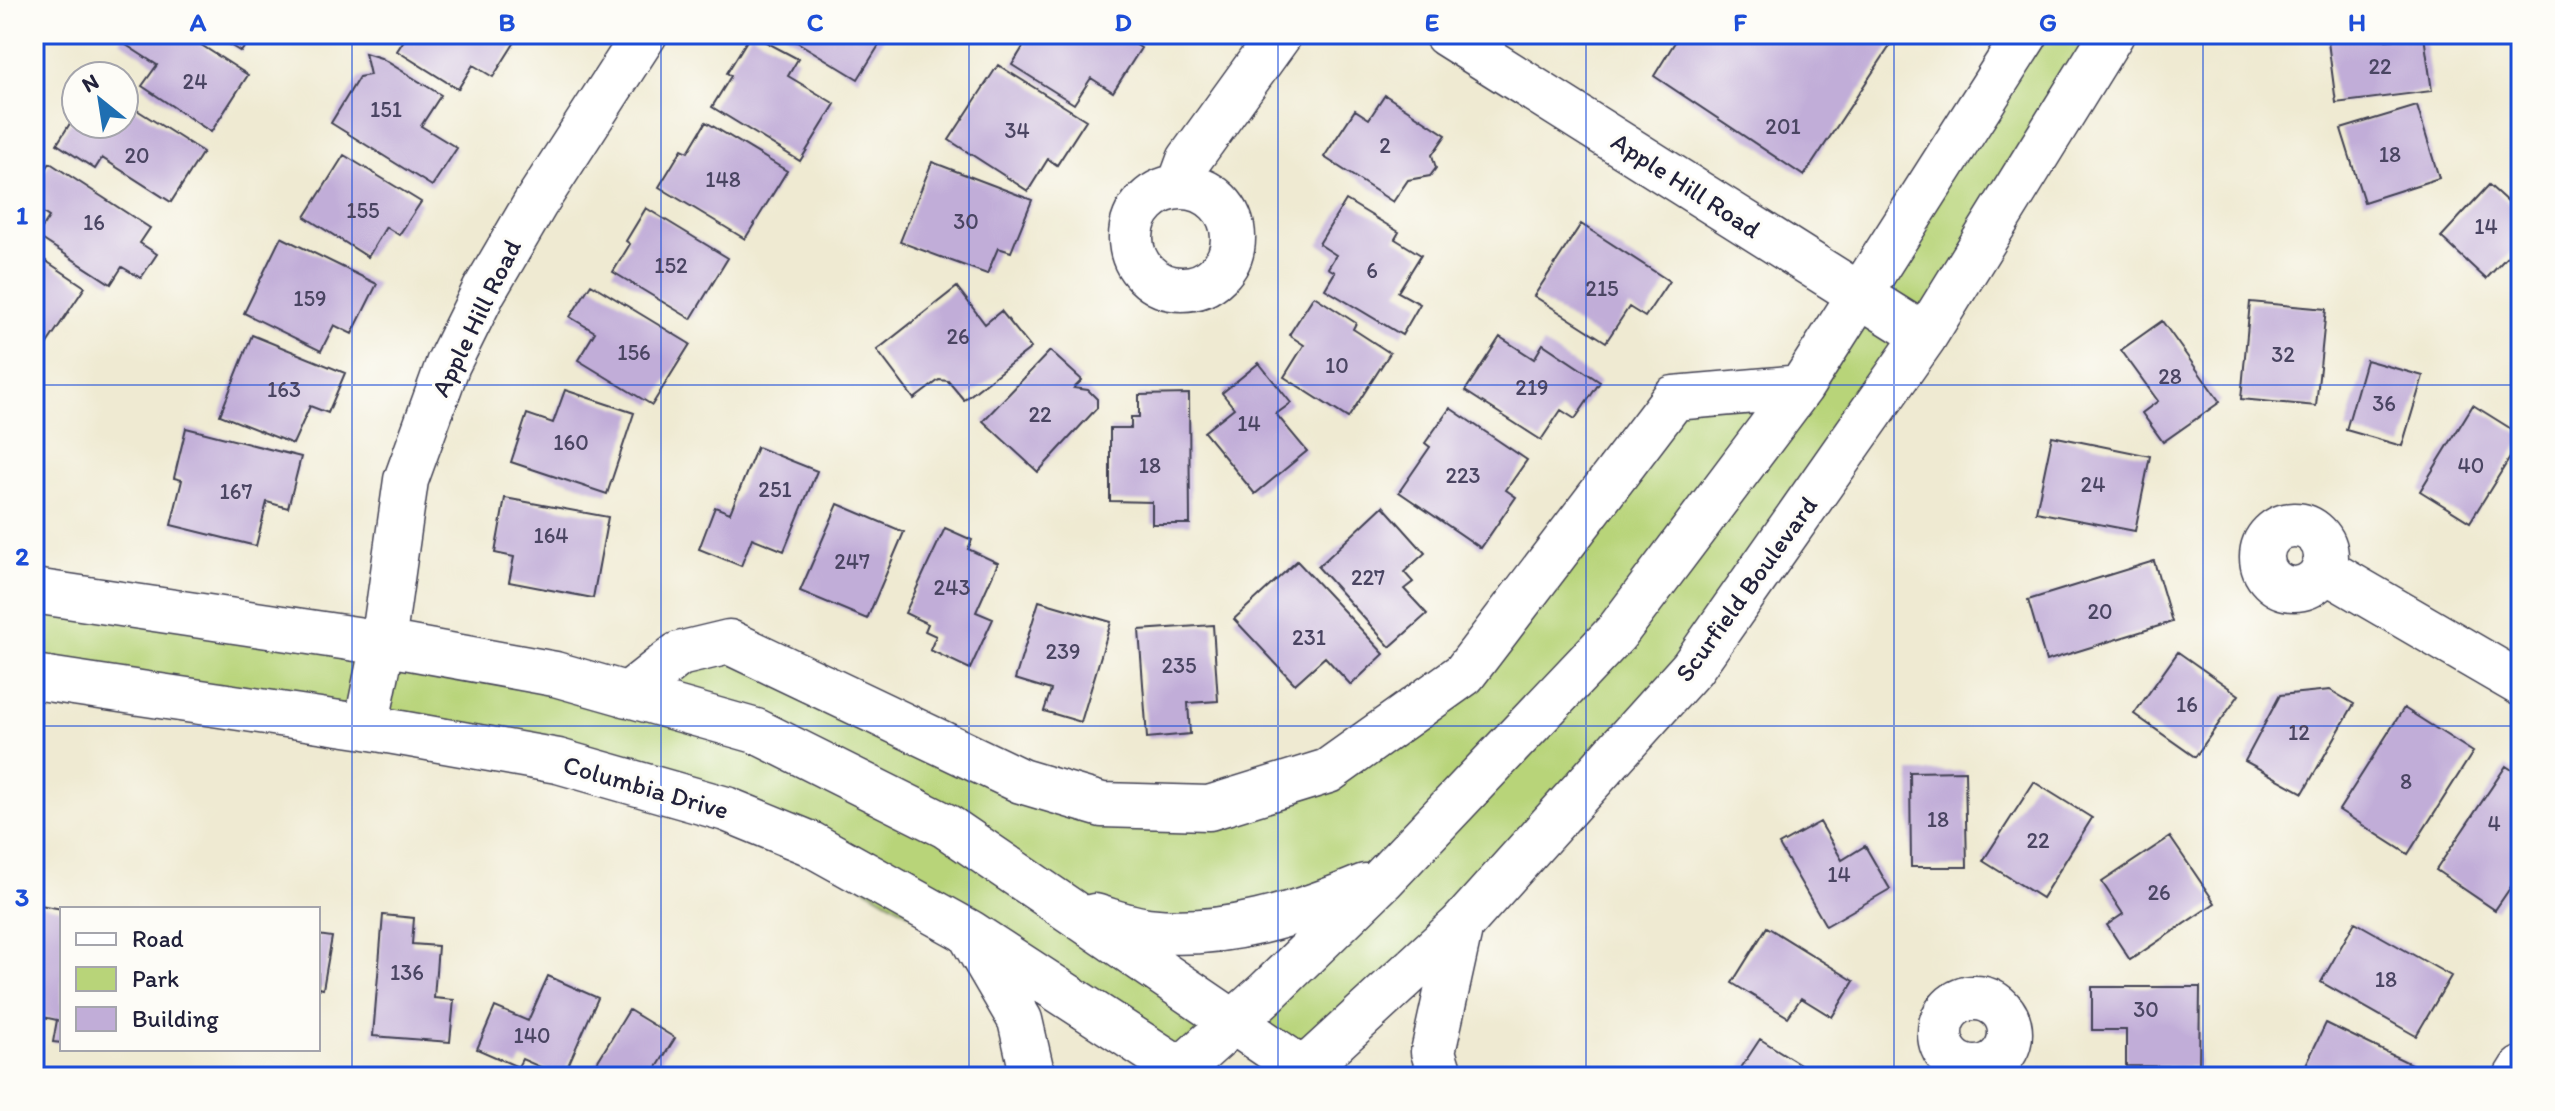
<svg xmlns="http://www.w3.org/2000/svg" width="2555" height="1111" font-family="Itim,sans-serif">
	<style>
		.green { fill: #b8d479; stroke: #6d7b5a; stroke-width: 2; fill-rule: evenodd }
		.building { fill: #c1add8 }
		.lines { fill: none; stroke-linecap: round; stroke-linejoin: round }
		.minor-casing { stroke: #414052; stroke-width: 47 }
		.minor { stroke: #fff; stroke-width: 44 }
		.grid { fill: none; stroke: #1d4ed8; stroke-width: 2; stroke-opacity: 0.55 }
		.labels { text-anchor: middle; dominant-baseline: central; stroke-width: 6; stroke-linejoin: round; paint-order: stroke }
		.number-label { font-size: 22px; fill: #4a4562 }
		.street-label { font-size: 26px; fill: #22223b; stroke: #fdfcf7 }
		.neatline { fill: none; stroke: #1d4ed8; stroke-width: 3 }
		.grid-label { font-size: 26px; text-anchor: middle; font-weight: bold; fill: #1d4ed8 }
	</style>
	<rect width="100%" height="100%" fill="#fdfcf7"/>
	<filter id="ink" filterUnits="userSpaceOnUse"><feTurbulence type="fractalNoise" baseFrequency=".0125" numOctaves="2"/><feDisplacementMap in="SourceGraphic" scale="16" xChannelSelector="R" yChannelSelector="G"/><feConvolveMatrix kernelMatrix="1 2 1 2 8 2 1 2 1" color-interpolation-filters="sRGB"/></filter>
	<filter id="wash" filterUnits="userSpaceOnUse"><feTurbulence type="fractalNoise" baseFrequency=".006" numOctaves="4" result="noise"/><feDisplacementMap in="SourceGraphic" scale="32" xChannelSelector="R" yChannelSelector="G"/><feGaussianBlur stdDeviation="1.8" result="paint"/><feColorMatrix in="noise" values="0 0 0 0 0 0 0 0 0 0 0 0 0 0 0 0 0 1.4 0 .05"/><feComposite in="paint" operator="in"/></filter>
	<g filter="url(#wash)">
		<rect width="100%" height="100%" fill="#efead2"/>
		<path class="green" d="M2026 34H2113L1692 668 1306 1070 1233 1022 1181 1068 726 809 34 677V591L627 695 729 642 1102 805 1328 771 1464 674 1674 398 1801 387ZM1380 881 1233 1021 1068 910 1214 931Z"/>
		<g id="blocks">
			<path class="building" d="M125 34H184L248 75 211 132 142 86 157 65 120 41Z
				M212 34H253L241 52Z
				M408 34H520L493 77 473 65 458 89 397 51Z
				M751 34 798 59 788 76 835 104 800 161 712 107 731 76 727 73Z
				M784 34H886L858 79Z
				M1031 34H1119L1141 48 1113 92 1091 78 1074 104 1012 65Z
				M1680 34H1898L1804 176 1654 76Z
				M2327 34H2385L2386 40 2424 36 2432 91 2336 103Z
				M365 53 381 58 441 95 421 126 457 148 432 186 331 123 359 77 370 75Z
				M998 65 1086 120 1057 165 1048 159 1028 191 949 140Z
				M1385 95 1446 135 1432 155 1436 168 1430 176 1408 180 1393 202 1324 157 1355 110 1369 119Z
				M129 105 203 152 171 202 102 158 95 169 57 144 76 114V124H124Z
				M2417 106 2439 178 2364 202 2341 129Z
				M706 122 787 171 745 239 659 187 682 149 688 152Z
				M344 155 421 202 399 235 386 227 368 257 305 217Z
				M932 162 1032 200 1011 252 998 248 987 274 900 242Z
				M50 163 150 228 140 243 157 254 141 278 122 267 111 284 37 236 49 217 34 207V187Z
				M2489 185 2521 214V242L2486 279 2441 237Z
				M1346 200 1399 232 1395 239 1421 255 1398 292 1420 304 1402 335 1325 289 1335 272 1328 268 1336 255 1319 244Z
				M646 208 728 258 691 319 613 272 630 244 626 241Z
				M1581 224 1669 281 1645 317 1629 307 1606 342 1534 296Z
				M281 237 377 284 352 334 334 325 321 351 244 313Z
				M34 253 85 287 44 348 34 341Z
				M591 284 690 344 652 405 578 360 595 332 570 317Z
				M957 287 985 324 1001 311 1031 348 964 400 948 381 939 380 914 399 877 350Z
				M1314 296 1356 323 1353 329 1390 353 1348 418 1284 377 1304 345 1289 335Z
				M2250 302 2326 309 2316 406 2241 399Z
				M2162 321 2220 402 2163 442 2142 413 2158 401 2121 350Z
				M252 335 345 373 328 413 310 406 293 444 220 415Z
				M1500 337 1534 359 1543 344 1600 382 1575 419 1561 410 1541 440 1465 391Z
				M1050 351 1082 380 1074 388 1088 390 1097 399V408L1038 472 983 421Z
				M2366 360 2423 376 2402 446 2346 430Z
				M1259 363 1291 403 1276 414 1307 451 1255 494 1204 432 1234 408 1222 393Z
				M565 390 634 413 607 494 511 462 527 414 553 423Z
				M1189 394 1190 524H1152V502L1110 501V428H1131V417H1139V395Z
				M2473 405 2521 435V440L2470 522 2420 491Z
				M1450 408 1527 460 1506 490 1516 497 1481 548 1399 492 1430 447 1425 443Z
				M186 428 301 457 288 508 267 502 256 546 171 525 182 480 174 478Z
				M2052 436 2150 456 2135 531 2036 512Z
				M757 447 817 471 784 551 752 538 741 566 699 549 715 507 730 513Z
				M505 498 608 517 593 598 509 582 514 557 495 553Z
				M838 504 904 532 867 619 800 591Z
				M1383 506 1425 553 1404 572 1413 582 1404 589 1427 614 1390 647 1318 567Z
				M945 528 972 540 968 549 998 563 976 612 993 619 970 669 930 650 936 636 925 631 928 624 905 613Z
				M1297 561 1384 654 1351 685 1325 657 1295 684 1234 619Z
				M2154 561 2172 622 2046 661 2028 600Z
				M1039 601 1111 622 1081 722 1044 711 1051 690 1015 679Z
				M1213 625 1218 701 1188 703 1190 734 1147 738 1139 630Z
				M2178 652 2239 695 2195 757 2134 714Z
				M2330 690 2354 704 2303 793 2245 761 2280 695Z
				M2404 708 2473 752 2408 854 2339 810Z
				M2506 766 2521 776V872L2495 910 2436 870Z
				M1965 771 1967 867H1911L1910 772Z
				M2034 782 2092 818 2042 898 1983 861Z
				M1820 822 1842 860 1865 846 1890 889 1826 926 1779 845Z
				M2170 837 2215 903 2130 960 2107 925 2123 914 2102 882Z
				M35 904 62 909V1043L53 1042 57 1020 34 1015Z
				M383 915 414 918 412 944 438 946 434 998 454 1000 450 1042 373 1036Z
				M2355 922 2451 976 2416 1036 2321 982Z
				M1767 927 1854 981 1832 1017 1801 998 1788 1017 1732 983Z
				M318 935 332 937 323 989 318 988Z
				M548 976 598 998 563 1077 522 1059 518 1067 477 1049 495 1007 528 1021Z
				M2092 987H2200L2199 1067 2126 1066V1030H2092Z
				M629 1010 675 1038 651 1077H588Z
				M2326 1023 2413 1065 2408 1077H2300Z
				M1760 1039 1821 1077H1735Z"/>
		</g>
	</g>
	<g filter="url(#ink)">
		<use href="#blocks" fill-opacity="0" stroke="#414052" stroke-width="2"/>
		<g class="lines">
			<defs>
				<path id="minor" d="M1446 34 1925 336
					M1179 187 1189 160 1280 34
					M1131 238a51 51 0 1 1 102 0a51 51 0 1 1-102 0Z
					M2262 557a32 32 0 1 1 64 0a32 32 0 1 1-64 0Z
					M2323 569 2521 684
					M34 591 383 643 555 674 756 731 946 826 1314 1077
					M34 677 366 727 558 761 726 809 809 843 969 932 1192 1077
					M627 695 679 654 729 642 1021 781 1102 805 1209 808 1328 771 1464 674 1674 398 1801 387
					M366 727 383 643 406 480 448 364 484 291 535 204 645 34
					M1094 916C1112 921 1130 928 1148 930 1222 939 1298 914 1365 886
					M972 938 1020 1020 1033 1077
					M1940 1033a35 35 0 1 1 70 0a35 35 0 1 1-70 0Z
					M1172 1077 1266 993 1382 880 1616 633 1801 387 2026 34
					M1296 1077 1461 925 1692 668 1925 336 2112 34
					M1441 1077 1433 1052 1461 925
					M2516 1077 2521 1069"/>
			</defs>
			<use href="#minor" class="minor-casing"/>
			<use href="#minor" class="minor"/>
		</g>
	</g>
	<path class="grid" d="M352 34V1077M661 34V1077M969 34V1077M1278 34V1077M1586 34V1077M1894 34V1077M2203 34V1077M34 385H2521M34 726H2521"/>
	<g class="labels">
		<g class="number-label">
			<text x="2380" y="66">22</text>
			<text x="195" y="81">24</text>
			<text x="386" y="109">151</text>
			<text x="1783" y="126">201</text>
			<text x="1017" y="130">34</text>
			<text x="1385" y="145">2</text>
			<text x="2390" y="154">18</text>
			<text x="137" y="155">20</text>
			<text x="723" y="179">148</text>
			<text x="363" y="210">155</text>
			<text x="966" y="221">30</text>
			<text x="94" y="222">16</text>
			<text x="2486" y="226">14</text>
			<text x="671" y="265">152</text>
			<text x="1372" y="270">6</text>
			<text x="1602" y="288">215</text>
			<text x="310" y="298">159</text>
			<text x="958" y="336">26</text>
			<text x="634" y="352">156</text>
			<text x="2283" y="354">32</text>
			<text x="1337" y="365">10</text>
			<text x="2170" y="376">28</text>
			<text x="1532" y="387">219</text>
			<text x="284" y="389">163</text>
			<text x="2384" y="403">36</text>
			<text x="1040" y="414">22</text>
			<text x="1249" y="423">14</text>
			<text x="571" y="442">160</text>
			<text x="1150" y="465">18</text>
			<text x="2471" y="465">40</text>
			<text x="1463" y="475">223</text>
			<text x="2093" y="484">24</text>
			<text x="775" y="489">251</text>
			<text x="236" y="491">167</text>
			<text x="551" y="535">164</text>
			<text x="852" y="561">247</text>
			<text x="1368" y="577">227</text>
			<text x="952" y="587">243</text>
			<text x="2100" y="611">20</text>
			<text x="1309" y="637">231</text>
			<text x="1063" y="651">239</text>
			<text x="1179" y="665">235</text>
			<text x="2187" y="704">16</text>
			<text x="2299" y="732">12</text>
			<text x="2406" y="781">8</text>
			<text x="1938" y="819">18</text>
			<text x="2494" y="823">4</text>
			<text x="2038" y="840">22</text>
			<text x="1839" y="874">14</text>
			<text x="2159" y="892">26</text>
			<text x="407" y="972">136</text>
			<text x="2386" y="979">18</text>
			<text x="2146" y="1009">30</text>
			<text x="532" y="1035">140</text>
		</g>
		<g class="street-label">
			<text transform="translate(1686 185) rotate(33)">Apple Hill Road</text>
			<text transform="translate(476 318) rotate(-64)">Apple Hill Road</text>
			<text transform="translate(1746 589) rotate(-54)">Scurfield Boulevard</text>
			<text transform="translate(646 787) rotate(16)">Columbia Drive</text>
		</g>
	</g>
	<rect width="2555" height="1111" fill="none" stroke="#fdfcf7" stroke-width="88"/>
	<rect x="60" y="907" width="260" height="144" fill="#fdfcf7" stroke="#a5a5ac" stroke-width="2"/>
	<rect x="76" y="933" width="40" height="12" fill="#ffffff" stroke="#a5a5ac" stroke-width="2"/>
	<text x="132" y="947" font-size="24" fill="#22223b">Road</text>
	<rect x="76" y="967" width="40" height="24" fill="#b8d479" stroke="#a5a5ac" stroke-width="2"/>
	<text x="132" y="987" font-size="24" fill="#22223b">Park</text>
	<rect x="76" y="1007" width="40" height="24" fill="#c1add8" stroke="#a5a5ac" stroke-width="2"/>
	<text x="132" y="1027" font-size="24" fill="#22223b">Building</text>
	<g transform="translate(100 100) rotate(330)"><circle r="38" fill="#fdfcf7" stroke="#a5a5ac" stroke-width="2"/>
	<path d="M0-6L14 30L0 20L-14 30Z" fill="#1f6fb2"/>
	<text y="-12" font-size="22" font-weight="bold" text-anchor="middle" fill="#22223b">N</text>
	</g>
	<rect x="44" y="44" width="2467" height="1023" class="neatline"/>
	<g class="grid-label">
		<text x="198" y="31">A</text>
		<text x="507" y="31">B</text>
		<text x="815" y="31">C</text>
		<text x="1123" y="31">D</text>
		<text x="1432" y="31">E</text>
		<text x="1740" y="31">F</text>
		<text x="2048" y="31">G</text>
		<text x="2357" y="31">H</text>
		<text x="22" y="224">1</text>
		<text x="22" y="565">2</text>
		<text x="22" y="906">3</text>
	</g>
</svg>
